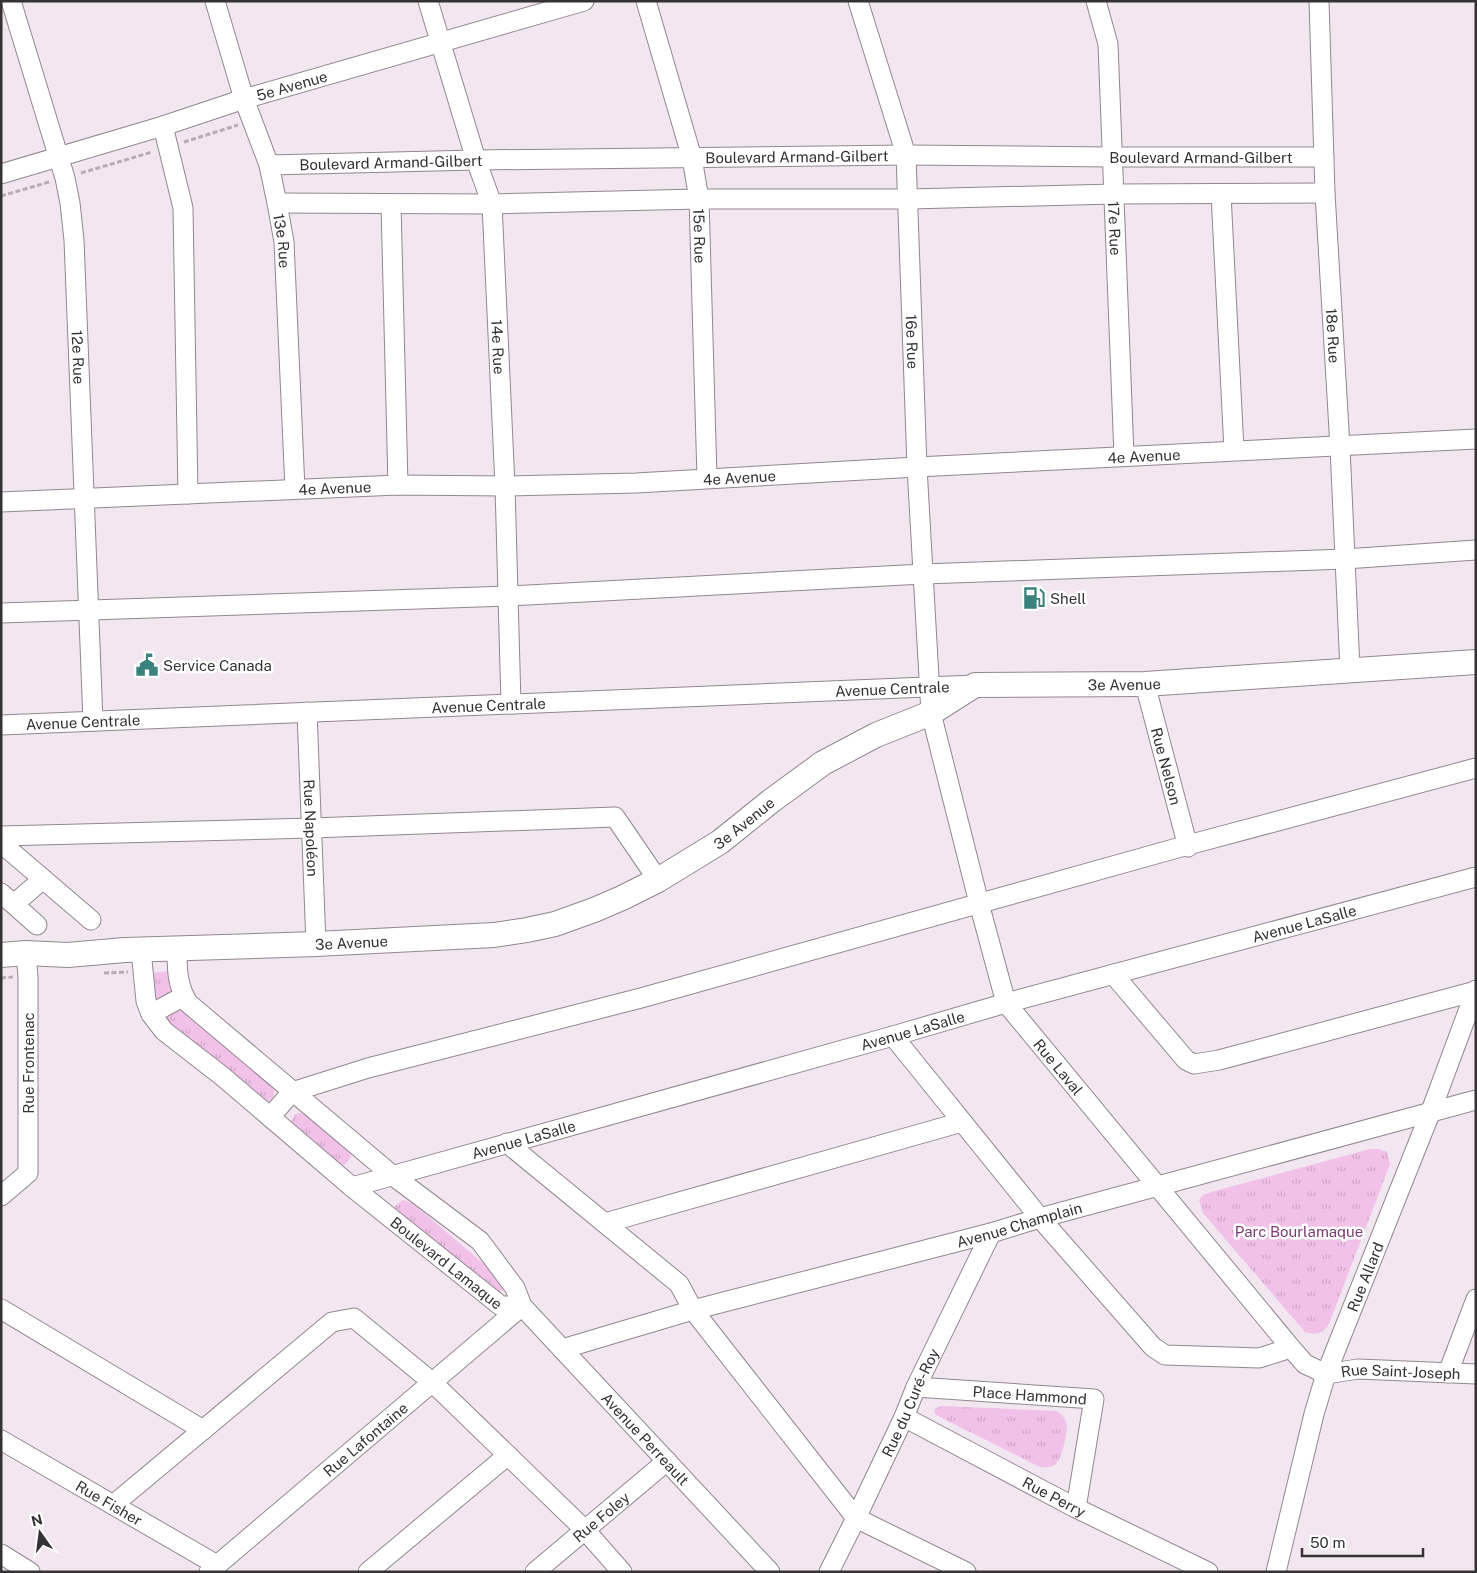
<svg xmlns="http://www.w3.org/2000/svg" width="1477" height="1573" font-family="'Public Sans',sans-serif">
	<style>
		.grass { fill: url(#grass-tufts) }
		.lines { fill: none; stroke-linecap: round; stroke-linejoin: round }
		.minor-casing { stroke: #91878f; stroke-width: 21 }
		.major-casing { stroke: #91878f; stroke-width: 26 }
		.path { stroke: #b6adb4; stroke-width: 3; stroke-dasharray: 5 2.5; stroke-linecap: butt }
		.minor { stroke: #fff; stroke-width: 19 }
		.major { stroke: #fff; stroke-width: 24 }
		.labels { text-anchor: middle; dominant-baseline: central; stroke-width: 5; stroke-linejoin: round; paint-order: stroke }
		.street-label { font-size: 15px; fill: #353135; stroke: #fff }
		.poi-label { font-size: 15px; fill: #353135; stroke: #fff; text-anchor: start }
		.park-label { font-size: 15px; fill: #7b3b74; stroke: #fff }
	</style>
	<defs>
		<pattern id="grass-tufts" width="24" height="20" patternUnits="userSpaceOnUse" patternTransform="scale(1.25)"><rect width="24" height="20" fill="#f1c1e9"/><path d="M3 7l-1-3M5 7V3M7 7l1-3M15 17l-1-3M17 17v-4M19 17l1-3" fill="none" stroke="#cfa6c8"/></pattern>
	</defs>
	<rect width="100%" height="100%" fill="#f2e7f0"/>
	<path class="grass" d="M168 971 171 991 170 994 160 999 156 998 151 973Z
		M178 1009 184 1011 271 1085 274 1090V1095L270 1101 265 1103 167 1024V1018L169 1014Z
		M299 1113 305 1114 347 1150 351 1156C349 1161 346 1165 341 1166L290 1123 295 1114Z
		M1370 1149H1379L1387 1152 1390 1164 1387 1172 1329 1324C1322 1334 1317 1335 1305 1332L1203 1213 1199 1200 1203 1195 1211 1192Z
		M403 1200 412 1203 502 1279 504 1289 497 1294 394 1210 395 1206Z
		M941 1406 1056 1411C1061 1414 1064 1416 1066 1422 1069 1429 1062 1458 1056 1464 1051 1468 1044 1468 1038 1466L936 1415 934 1412 935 1409Z"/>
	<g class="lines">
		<defs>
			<g id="minor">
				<path id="s1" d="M11 1 65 178 70 203 74 240 93 721"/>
				<path id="s2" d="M215 1 244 99 269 165 277 203 284 242 295 489"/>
				<path id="s3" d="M428 1 476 160 492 204 505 486 511 704"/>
				<path id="s4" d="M646 1 692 158 699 199 707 478"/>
				<path id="s5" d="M858 1 906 155 917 467 931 713 980 907 1006 1003 1291 1348 1305 1364 1326 1374"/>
				<path id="s6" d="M1096 1 1108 44 1124 456"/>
				<path id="s7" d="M1319 1 1325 193 1340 447 1350 670"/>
				<path d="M163 126 183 208 188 494"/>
				<path id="s8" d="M269 165 476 160 906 155 1112 157H1324"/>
				<path id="s9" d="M1 174 163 126 244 99 584 1"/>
				<path d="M1221 194 1234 450"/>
				<path d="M277 203 492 204 699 199H909L1114 194 1325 193"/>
				<path d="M391 204 398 485"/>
				<path id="s10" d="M1 502 398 485 505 486 636 483 917 467 1476 439"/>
				<path d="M1 613 509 596 923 574 1345 559 1476 550"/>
				<path id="s11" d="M1145 684 1188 847"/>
				<path id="s12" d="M307 712 316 944"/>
				<path id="s13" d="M1 725 975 685"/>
				<path d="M1 836 312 828 615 817 658 880"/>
				<path d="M1 843 91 920"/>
				<path d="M1 893 37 925"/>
				<path d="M14 904 43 879"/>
				<path id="s14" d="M177 949C177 969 177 985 188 1003L392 1175 480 1241 515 1288 522 1306 770 1572"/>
				<path id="s15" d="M141 950 146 1001 151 1014 164 1031 222 1076 352 1187 501 1306H522"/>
				<path d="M1113 974 1186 1060 1194 1064 1219 1060 1476 991"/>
				<path d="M151 1014 184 996"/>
				<path d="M893 1036 1040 1218 1153 1347 1165 1355 1259 1358 1291 1348"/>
				<path d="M270 1117 292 1092 368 1068 641 998 1188 845 1476 768"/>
				<path d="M507 1143 679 1284 693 1310 856 1518 966 1572"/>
				<path id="s16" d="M352 1187 893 1036 1006 1003 1476 877"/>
				<path d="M1 1196 28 1173V977L26 953"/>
				<path d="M605 1223 962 1122"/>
				<path d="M1 1309 203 1430"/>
				<path id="s17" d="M562 1349 693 1310 991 1233 1040 1218 1476 1100"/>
				<path d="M1448 1373 1476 1299"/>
				<path id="s18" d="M1326 1374 1358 1369 1476 1374"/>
				<path id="s19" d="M916 1387 1094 1399 1076 1508"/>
				<path id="s20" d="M904 1417 1076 1508 1208 1572"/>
				<path id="s21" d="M1 1440 217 1565"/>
				<path d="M113 1505 332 1322 354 1318 432 1382 585 1530 622 1572"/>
				<path d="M1 1554 30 1572"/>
				<path id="s22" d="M209 1572 522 1306"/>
				<path d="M368 1572 508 1455"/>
				<path id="s23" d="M535 1572 667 1461"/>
				<path id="s24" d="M829 1572 856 1518 904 1417 916 1387 991 1233"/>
				<path id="s25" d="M1276 1572 1314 1414 1326 1374 1431 1111 1476 990"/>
			</g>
			<g id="major">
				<path id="s26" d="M1 955 26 953 68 955 125 950 316 944 494 935 527 930 555 924 594 910 622 898 658 880 720 842 771 801 823 763 876 735 931 713 975 685 1145 684 1476 662"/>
			</g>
		</defs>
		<use href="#minor" class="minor-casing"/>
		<use href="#major" class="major-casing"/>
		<path class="path" d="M184 142 238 125
			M81 173 152 152
			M1 196 49 182
			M104 973 128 972
			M1 978 13 977"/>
		<use href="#minor" class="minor"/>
		<use href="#major" class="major"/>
	</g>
	<defs>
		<symbol id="fuel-bare" viewBox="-9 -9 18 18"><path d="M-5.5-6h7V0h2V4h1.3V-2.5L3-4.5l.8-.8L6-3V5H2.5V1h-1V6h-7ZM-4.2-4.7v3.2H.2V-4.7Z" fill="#3a827e" stroke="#fff" stroke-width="2.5" paint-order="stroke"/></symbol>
		<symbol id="civic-bare" viewBox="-9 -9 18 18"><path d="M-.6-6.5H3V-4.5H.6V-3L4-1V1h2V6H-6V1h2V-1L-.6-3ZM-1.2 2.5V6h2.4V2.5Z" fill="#3a827e" stroke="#fff" stroke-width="2.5" paint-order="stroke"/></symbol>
	</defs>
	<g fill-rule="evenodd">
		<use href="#fuel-bare" x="1018" y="582" width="32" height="32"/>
		<use href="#civic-bare" x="131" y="649" width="32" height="32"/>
	</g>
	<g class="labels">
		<g class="street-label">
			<text stroke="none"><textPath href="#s9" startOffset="304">5e Avenue</textPath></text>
			<text stroke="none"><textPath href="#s8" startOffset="528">Boulevard Armand-Gilbert</textPath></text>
			<text stroke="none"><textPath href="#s8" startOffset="932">Boulevard Armand-Gilbert</textPath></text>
			<text stroke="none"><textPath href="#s8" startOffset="122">Boulevard Armand-Gilbert</textPath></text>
			<text stroke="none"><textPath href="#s6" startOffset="229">17e Rue</textPath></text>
			<text stroke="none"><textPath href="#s4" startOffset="242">15e Rue</textPath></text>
			<text stroke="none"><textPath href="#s2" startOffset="250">13e Rue</textPath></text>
			<text stroke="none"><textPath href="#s7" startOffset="335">18e Rue</textPath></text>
			<text stroke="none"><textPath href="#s5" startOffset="348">16e Rue</textPath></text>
			<text stroke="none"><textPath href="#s3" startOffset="356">14e Rue</textPath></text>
			<text stroke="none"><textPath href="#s1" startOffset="365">12e Rue</textPath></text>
			<text stroke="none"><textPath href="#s10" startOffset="1144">4e Avenue</textPath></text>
			<text stroke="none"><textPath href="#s10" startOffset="739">4e Avenue</textPath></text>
			<text stroke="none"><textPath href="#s10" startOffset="334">4e Avenue</textPath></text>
			<text stroke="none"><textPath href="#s26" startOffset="1191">3e Avenue</textPath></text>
			<text stroke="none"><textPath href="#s13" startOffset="892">Avenue Centrale</textPath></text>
			<text stroke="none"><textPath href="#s13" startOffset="488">Avenue Centrale</textPath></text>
			<text stroke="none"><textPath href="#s13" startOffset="82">Avenue Centrale</textPath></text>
			<text stroke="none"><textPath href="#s11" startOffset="85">Rue Nelson</textPath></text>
			<text stroke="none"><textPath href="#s26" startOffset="771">3e Avenue</textPath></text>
			<text stroke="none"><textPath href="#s12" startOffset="116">Rue Napoléon</textPath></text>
			<text stroke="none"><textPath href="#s16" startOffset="988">Avenue LaSalle</textPath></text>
			<text stroke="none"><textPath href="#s26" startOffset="351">3e Avenue</textPath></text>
			<text stroke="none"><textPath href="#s16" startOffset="582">Avenue LaSalle</textPath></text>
			<text transform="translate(28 1063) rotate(-90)">Rue Frontenac</text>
			<text stroke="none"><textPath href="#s5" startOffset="1102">Rue Laval</textPath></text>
			<text stroke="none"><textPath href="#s16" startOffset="178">Avenue LaSalle</textPath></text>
			<text stroke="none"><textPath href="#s17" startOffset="474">Avenue Champlain</textPath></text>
			<text stroke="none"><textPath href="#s15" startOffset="452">Boulevard Lamaque</textPath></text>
			<text stroke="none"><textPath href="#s25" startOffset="309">Rue Allard</textPath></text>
			<text stroke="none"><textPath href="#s18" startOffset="75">Rue Saint-Joseph</textPath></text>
			<text stroke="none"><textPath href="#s19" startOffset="114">Place Hammond</textPath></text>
			<text stroke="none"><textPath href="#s24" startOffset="188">Rue du Curé-Roy</textPath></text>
			<text stroke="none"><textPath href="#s22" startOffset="205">Rue Lafontaine</textPath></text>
			<text stroke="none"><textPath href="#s14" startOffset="692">Avenue Perreault</textPath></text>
			<text stroke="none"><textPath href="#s20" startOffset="170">Rue Perry</textPath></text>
			<text stroke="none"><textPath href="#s21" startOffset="125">Rue Fisher</textPath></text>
			<text stroke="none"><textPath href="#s23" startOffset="86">Rue Foley</textPath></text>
		</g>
		<g class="poi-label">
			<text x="1050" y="598">Shell</text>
			<text x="163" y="665">Service Canada</text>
		</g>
		<g class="park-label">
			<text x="1299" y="1231">Parc Bourlamaque</text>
		</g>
	</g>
	<rect width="1477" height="1573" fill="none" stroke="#353135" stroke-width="5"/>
	<g transform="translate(40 1533) rotate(346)" stroke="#ffffff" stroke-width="4" paint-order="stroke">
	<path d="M0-4L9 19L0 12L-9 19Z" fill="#353135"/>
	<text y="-8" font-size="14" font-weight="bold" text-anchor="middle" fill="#353135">N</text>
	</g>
	<path d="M1302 1548v8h121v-8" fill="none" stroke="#353135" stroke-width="2.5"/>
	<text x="1310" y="1548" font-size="15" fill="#353135" stroke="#ffffff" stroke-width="4" paint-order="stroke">50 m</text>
</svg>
